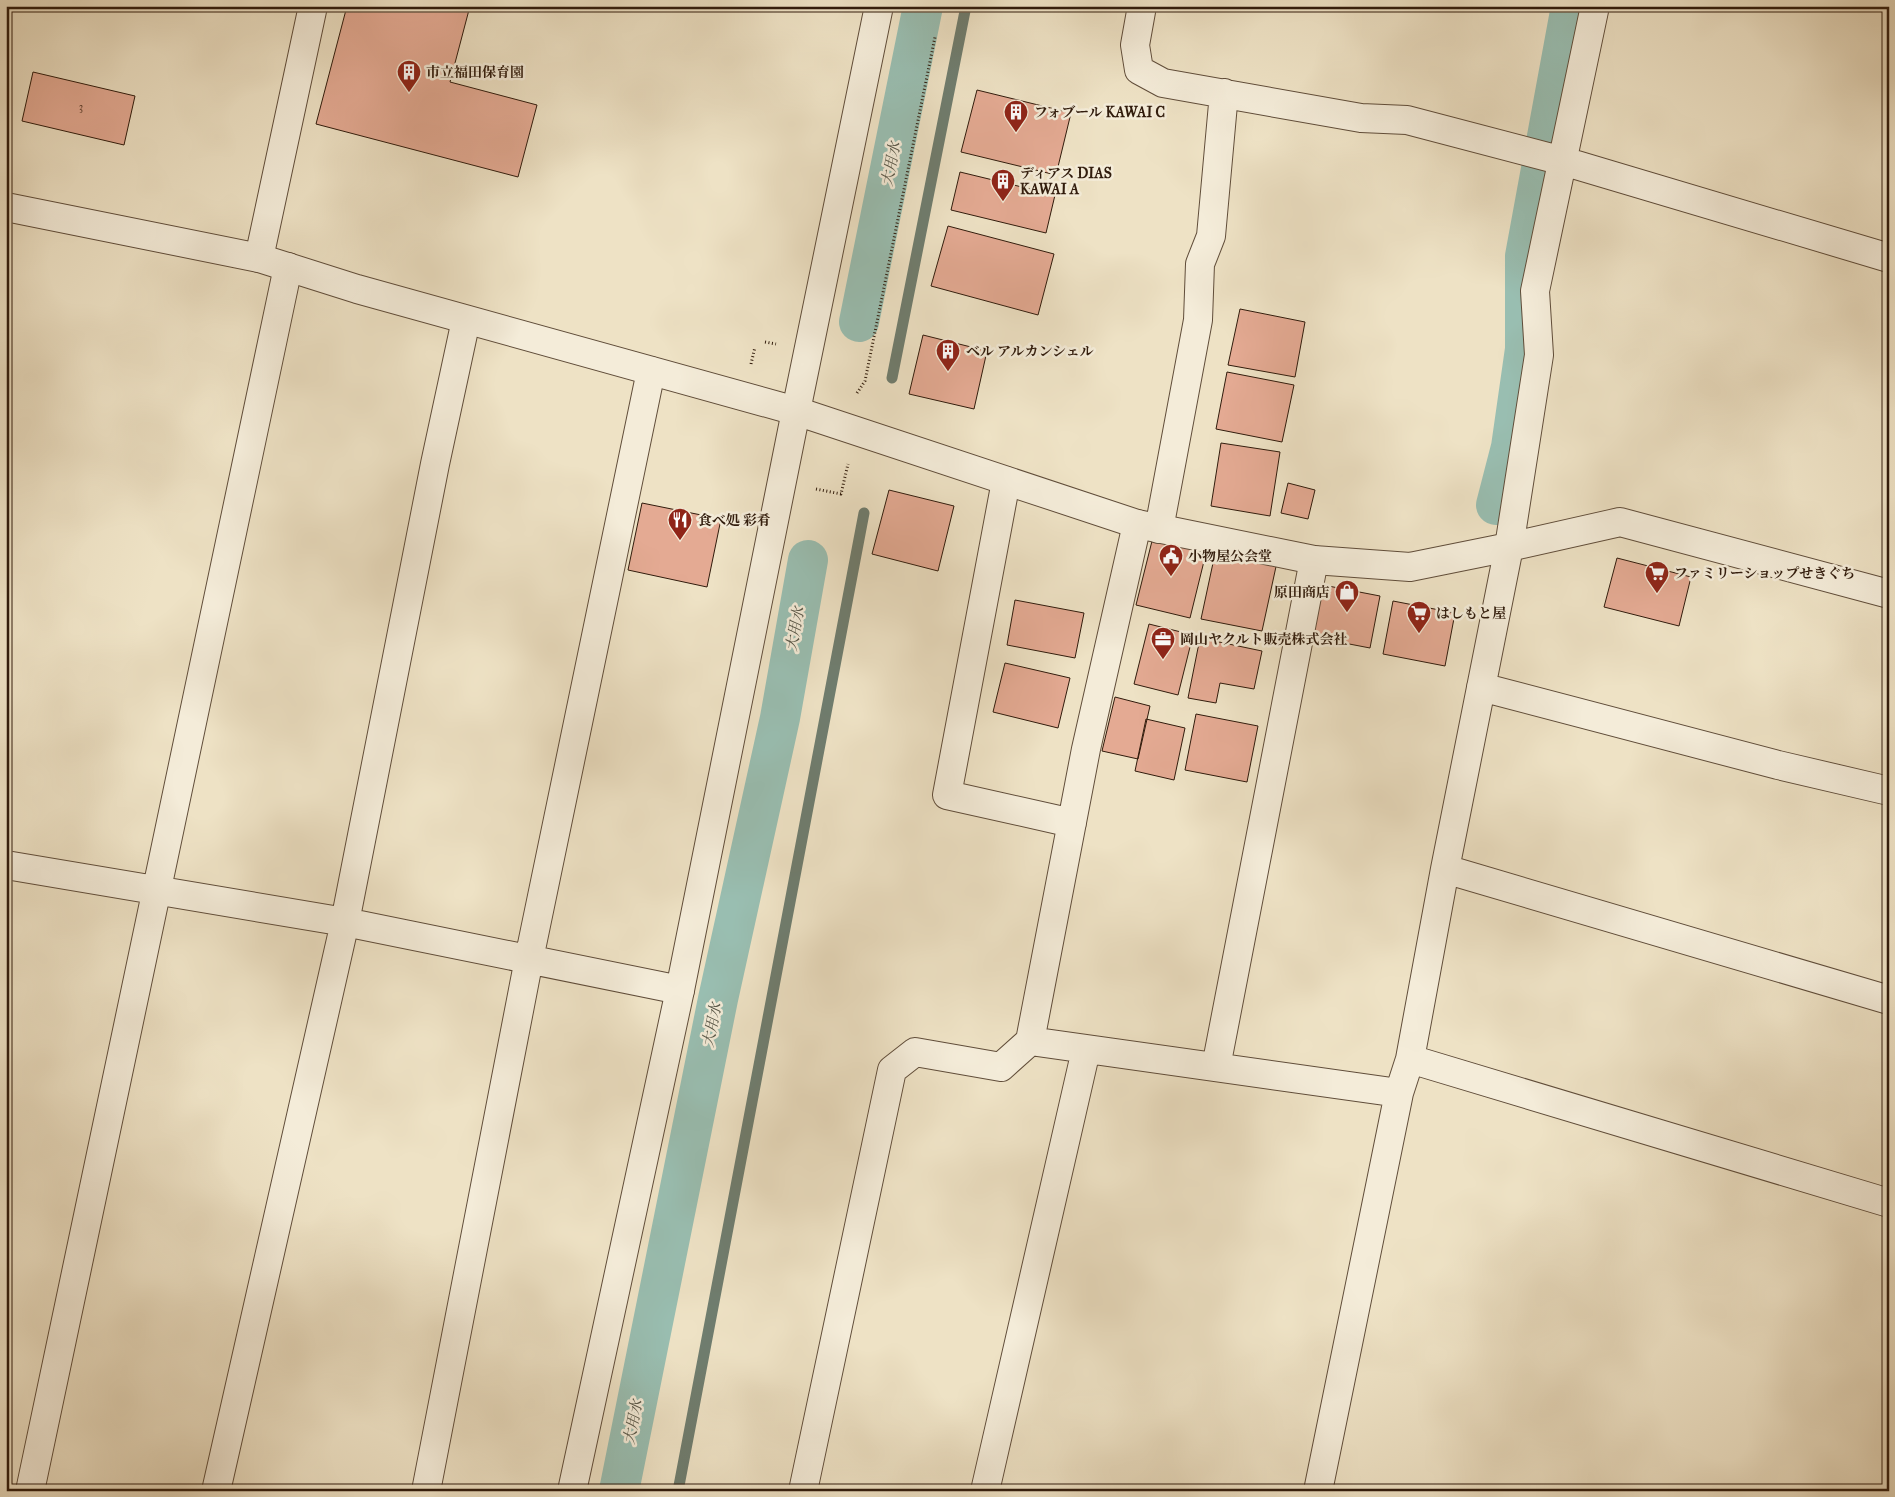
<svg xmlns="http://www.w3.org/2000/svg" width="1895" height="1497" font-family="'IM FELL Great Primer','Noto Serif JP',serif">
	<style>
		.lines { fill: none; stroke-linecap: round; stroke-linejoin: round }
		.stream { stroke: #6f7d6f; stroke-width: 11 }
		.canal { stroke: #99beb1; stroke-width: 40 }
		.building { fill: #e4aa93; stroke: #301b0c }
		.minor-casing { stroke: #604d3a; stroke-width: 30 }
		.tertiary-casing { stroke: #604d3a; stroke-width: 30 }
		.path { stroke: #301b0c; stroke-width: 3; stroke-dasharray: 1 2.5; stroke-linecap: butt }
		.minor { stroke: #f4ecd9; stroke-width: 28 }
		.tertiary { stroke: #f4ecd9; stroke-width: 28 }
		.labels { text-anchor: middle; dominant-baseline: central; stroke-width: 5; stroke-linejoin: round; paint-order: stroke }
		.number-label { font-size: 11px; fill: #5d3f2e }
		.poi-label { font-size: 14px; font-weight: bold; fill: #301b0c; stroke: #f4ecd9; text-anchor: start }
		.water-label { font-size: 15px; font-style: italic; fill: #555446; stroke: #f4ecd9 }
	</style>
	<rect width="100%" height="100%" fill="#eee2c5"/>
	<filter id="stains"><feTurbulence type="fractalNoise" baseFrequency=".004" numOctaves="4"/><feColorMatrix values="0 0 0 0 .2 0 0 0 0 .09 0 0 0 0 .02 0 0 0 .5 -.17"/></filter>
	<radialGradient id="worn" r=".72"><stop offset=".6" stop-color="#630" stop-opacity="0"/><stop offset="1" stop-color="#630" stop-opacity=".3"/></radialGradient>
	<g class="lines">
		<path class="stream" d="M892 378 966 6
			M678 1491 864 513"/>
		<path class="canal" d="M859 322 923 6
			M1496 505 1511 447 1525 349V256L1571 6
			M619 1491 718 999 780 718 808 560"/>
	</g>
	<path class="building" d="M347 6H470L450 82 537 105 518 177 316 124Z
		M33 72 135 96 124 145 22 121Z
		M977 90 1071 113 1056 175 961 152Z
		M960 172 1055 195 1046 233 951 210Z
		M948 226 1054 254 1038 315 931 286Z
		M1240 309 1305 322 1295 377 1228 365Z
		M923 335 987 351 974 409 909 394Z
		M1227 372 1294 385 1282 442 1216 429Z
		M1221 443 1280 452 1270 516 1211 506Z
		M1288 483 1315 490 1308 519 1281 513Z
		M889 490 954 506 938 571 872 554Z
		M642 503 721 519 707 587 628 570Z
		M1153 537 1207 549 1190 618 1136 605Z
		M1216 549 1277 562 1262 631 1201 619Z
		M1617 558 1691 577 1679 626 1604 607Z
		M1323 585 1380 596 1370 648 1313 637Z
		M1015 600 1084 613 1075 658 1007 645Z
		M1393 601 1455 613 1445 666 1383 654Z
		M1149 624 1193 635 1178 695 1134 684Z
		M1200 638 1262 651 1254 689 1220 683 1216 703 1188 698Z
		M1005 663 1070 678 1058 728 993 712Z
		M1115 697 1150 706 1138 759 1102 751Z
		M1196 714 1258 726 1247 782 1185 770Z
		M1146 719 1185 728 1174 780 1135 771Z"/>
	<g class="lines">
		<defs>
			<path id="minor" d="M1142 6 1135 45 1139 70 1163 83 1361 118 1407 120 1563 161 1889 258
				M259 258 313 6
				M1006 481 947 795 1072 823
				M1159 529 1198 320 1200 264 1211 236 1224 93
				M1509 547 1620 522 1889 594
				M1481 687 1778 765 1889 791
				M6 865 345 922 680 990
				M1445 869 1889 1000
				M1030 1041 1399 1093
				M1410 1059 1889 1203
				M1216 1067 1314 560
				M30 1491 288 267
				M216 1491 345 922 435 464 466 320
				M426 1491 529 959 651 371
				M803 1491 892 1070 915 1052 1001 1067 1030 1041 1086 749 1137 524
				M985 1491 1086 1050
				M1318 1491 1399 1093 1410 1059 1445 869 1509 547 1539 355 1535 291 1595 6"/>
			<path id="tertiary" d="M6 207 259 258 357 289 796 411 1137 524 1314 560 1410 567 1509 547
				M572 1491 680 990 796 411 879 6"/>
		</defs>
		<use href="#minor" class="minor-casing"/>
		<use href="#tertiary" class="tertiary-casing"/>
		<path class="path" d="M765 342 776 344
			M751 364 755 347
			M857 393 865 381 935 37
			M816 489 841 494 848 464"/>
		<use href="#minor" class="minor"/>
		<use href="#tertiary" class="tertiary"/>
	</g>
	<defs>
		<symbol id="building-pin" viewBox="-11 -11 22 30"><path d="M0 17L-7.5 6A9.5 9.5 0 1 1 7.5 6Z" fill="#8f2418" stroke="#f4ecd9"/><path d="M-4-6H4V6H1V3H-1V6H-4ZM-2.5-4.3h1.7v1.8h-1.7ZM.8-4.3h1.7v1.8H.8ZM-2.5-1h1.7V.8h-1.7ZM.8-1h1.7V.8H.8Z" fill="#fff"/></symbol>
		<symbol id="restaurant-pin" viewBox="-11 -11 22 30"><path d="M0 17L-7.5 6A9.5 9.5 0 1 1 7.5 6Z" fill="#8f2418" stroke="#f4ecd9"/><path d="M-5-6h1v4h1v-4h1v4h1v-4h1v5L-1.5 .5V6h-2V.5L-5-1ZM5-6V6H3V1.5H1.5Q1.5-4 5-6Z" fill="#fff"/></symbol>
		<symbol id="civic-pin" viewBox="-11 -11 22 30"><path d="M0 17L-7.5 6A9.5 9.5 0 1 1 7.5 6Z" fill="#8f2418" stroke="#f4ecd9"/><path d="M-.6-6.5H3V-4.5H.6V-3L4-1V1h2V6H-6V1h2V-1L-.6-3ZM-1.2 2.5V6h2.4V2.5Z" fill="#fff"/></symbol>
		<symbol id="supermarket-pin" viewBox="-11 -11 22 30"><path d="M0 17L-7.5 6A9.5 9.5 0 1 1 7.5 6Z" fill="#8f2418" stroke="#f4ecd9"/><path d="M-6-5.5h2.5l.6 2H6L4.5 2H-2.5L-4.4-4H-6ZM-1.5 3.2a1.3 1.3 0 1 0 .1 0ZM3 3.2a1.3 1.3 0 1 0 .1 0Z" fill="#fff"/></symbol>
		<symbol id="shop-pin" viewBox="-11 -11 22 30"><path d="M0 17L-7.5 6A9.5 9.5 0 1 1 7.5 6Z" fill="#8f2418" stroke="#f4ecd9"/><path d="M-5-2.5h2.3a2.7 3.5 0 0 1 5.4 0H5L5.5 6h-11ZM-1.5-2.5h3a1.5 2.3 0 0 0-3 0Z" fill="#fff"/></symbol>
		<symbol id="office-pin" viewBox="-11 -11 22 30"><path d="M0 17L-7.5 6A9.5 9.5 0 1 1 7.5 6Z" fill="#8f2418" stroke="#f4ecd9"/><path d="M-6-3h4V-5.5h4V-3h4V5H-6ZM-1-4.5V-3h2v-1.5ZM-6 0V1H6V0Z" fill="#fff"/></symbol>
	</defs>
	<g fill-rule="evenodd">
		<use href="#building-pin" x="395" y="58" width="28" height="38"/>
		<use href="#building-pin" x="1002" y="98" width="28" height="38"/>
		<use href="#building-pin" x="989" y="167" width="28" height="38"/>
		<use href="#building-pin" x="934" y="337" width="28" height="38"/>
		<use href="#restaurant-pin" x="666" y="506" width="28" height="38"/>
		<use href="#civic-pin" x="1157" y="542" width="28" height="38"/>
		<use href="#supermarket-pin" x="1643" y="559" width="28" height="38"/>
		<use href="#shop-pin" x="1333" y="578" width="28" height="38"/>
		<use href="#supermarket-pin" x="1405" y="599" width="28" height="38"/>
		<use href="#office-pin" x="1149" y="625" width="28" height="38"/>
	</g>
	<g class="labels">
		<g class="number-label">
			<text x="81" y="106">3</text>
		</g>
		<g class="poi-label">
			<text x="426" y="72">市立福田保育園</text>
			<text x="1034" y="112">フォブール KAWAI C</text>
			<text x="1020" y="173">ディアス DIAS<tspan x="1020" dy="16">KAWAI A</tspan></text>
			<text x="966" y="351">ベル アルカンシェル</text>
			<text x="698" y="520">食べ処 彩肴</text>
			<text x="1188" y="556">小物屋公会堂</text>
			<text x="1674" y="573">ファミリーショップせきぐち</text>
			<text x="1330" y="592" text-anchor="end">原田商店</text>
			<text x="1436" y="613">はしもと屋</text>
			<text x="1180" y="639">岡山ヤクルト販売株式会社</text>
		</g>
		<g class="water-label">
			<text transform="translate(891 164) rotate(-79)">大用水</text>
			<text transform="translate(795 629) rotate(-80)">大用水</text>
			<text transform="translate(712 1025) rotate(-79)">大用水</text>
			<text transform="translate(633 1422) rotate(-79)">大用水</text>
		</g>
	</g>
	<rect width="1895" height="1497" fill="none" stroke="#eee2c5" stroke-width="25"/>
	<rect x="8" y="8" width="1880" height="1482" fill="none" stroke="#301b0c" stroke-width="2.5"/>
	<rect x="12" y="12" width="1870" height="1472" fill="none" stroke="#301b0c"/>
	<rect width="100%" height="100%" filter="url(#stains)"/>
	<rect width="100%" height="100%" fill="url(#worn)"/>
</svg>
